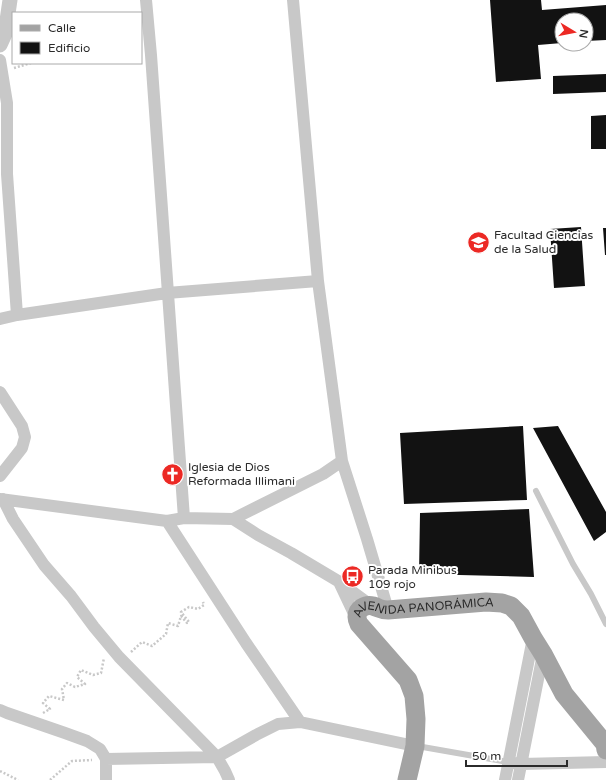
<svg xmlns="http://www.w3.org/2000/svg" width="606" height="780" font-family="'Varela Round',sans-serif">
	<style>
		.building { fill: #121212 }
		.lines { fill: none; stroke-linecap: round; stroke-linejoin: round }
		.path { stroke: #c8c8c8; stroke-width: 2.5; stroke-dasharray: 2 2; stroke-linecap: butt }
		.service { stroke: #c8c8c8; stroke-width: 6 }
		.minor { stroke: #c8c8c8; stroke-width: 12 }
		.tertiary { stroke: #c8c8c8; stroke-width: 15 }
		.primary { stroke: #a3a3a3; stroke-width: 19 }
		.labels { text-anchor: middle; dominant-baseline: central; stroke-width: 4; stroke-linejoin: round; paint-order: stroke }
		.poi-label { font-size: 12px; fill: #2b2b2b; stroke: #fff; text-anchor: start }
		.street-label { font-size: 12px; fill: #2b2b2b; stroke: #fff }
	</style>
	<rect width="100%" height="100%" fill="#fff"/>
	<path class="building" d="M490 0H541L542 10 606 5V40L586 41V20H562V43L538 45 541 79 496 82Z
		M606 74V92L553 94V76Z
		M606 115V149H591V116Z
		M581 227 585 286 554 288 550 229Z
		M603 228H606V255H605Z
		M523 426 527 500 404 504 400 433Z
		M558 426 606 512V532L594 541 533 428Z
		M529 509 534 577 419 574 420 513Z"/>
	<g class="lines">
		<path class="path" d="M14 68 31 63
			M131 652 142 642 152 646 166 634 168 623 178 626 181 616 187 623 189 622 181 612 189 607 198 609 204 605 203 602
			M43 713 50 709 43 703 49 696 64 700 62 689 67 683 75 687 85 684 77 677 81 670 93 675 101 673 104 658
			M0 771 18 780
			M50 780 72 761 92 760"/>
		<path class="service" d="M536 491 573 564 591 594 606 624
			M417 746 508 762"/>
		<path class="minor" d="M146 0 151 55 184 518
			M293 0 318 281 342 461 367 539 388 610
			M0 60 7 103V174L17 315 0 319
			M17 315 167 293 318 281
			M0 392 22 426 25 437 22 448 0 476
			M0 499 167 521 184 518 233 519 258 535 291 553 338 581 372 606
			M3 499 13 519 44 565 71 596 94 627 119 657 217 757 225 771 229 780
			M233 519 323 474 342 461
			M167 521 246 643 300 722
			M339 582 357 620
			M0 710 7 713 65 733 87 741 100 749 106 759V780
			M106 759 217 757 256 735 278 724 300 722 415 746
			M513 763 521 764 606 762
			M505 780 533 638
			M518 780 543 654"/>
		<path class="tertiary" d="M0 45 5 34 10 0"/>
		<path class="primary" id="s1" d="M407 780 415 746 416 719 414 696 408 680 359 624C358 622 357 620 357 617 357 609 365 604 373 606 380 608 380 610 388 610L486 602 502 603 511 606 521 616 533 638 543 654 564 694 605 744 606 750"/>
	</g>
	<defs>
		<symbol id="university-disc" viewBox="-11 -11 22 22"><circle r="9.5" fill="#ec2924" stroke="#fff"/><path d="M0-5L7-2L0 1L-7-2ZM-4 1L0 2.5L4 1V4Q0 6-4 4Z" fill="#fff"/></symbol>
		<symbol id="church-disc" viewBox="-11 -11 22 22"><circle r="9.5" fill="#ec2924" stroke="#fff"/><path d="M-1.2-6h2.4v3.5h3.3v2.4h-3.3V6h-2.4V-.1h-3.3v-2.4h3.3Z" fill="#fff"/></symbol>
		<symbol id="bus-disc" viewBox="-11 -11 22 22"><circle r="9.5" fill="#ec2924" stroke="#fff"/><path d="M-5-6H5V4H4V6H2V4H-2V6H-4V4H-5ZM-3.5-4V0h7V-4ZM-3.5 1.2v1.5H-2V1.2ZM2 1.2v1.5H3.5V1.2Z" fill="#fff"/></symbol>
	</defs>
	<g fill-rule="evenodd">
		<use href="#university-disc" x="466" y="230" width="25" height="25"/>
		<use href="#church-disc" x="160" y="462" width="25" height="25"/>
		<use href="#bus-disc" x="340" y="564" width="25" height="25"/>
	</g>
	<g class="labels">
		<g class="poi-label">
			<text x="494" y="235">Facultad Ciencias<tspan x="494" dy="14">de la Salud</tspan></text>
			<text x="188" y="467">Iglesia de Dios<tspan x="188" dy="14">Reformada Illimani</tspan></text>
			<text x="368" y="570">Parada Minibus<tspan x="368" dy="14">109 rojo</tspan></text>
		</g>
		<g class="street-label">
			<text stroke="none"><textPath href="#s1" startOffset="256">AVENIDA PANORÁMICA</textPath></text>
		</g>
	</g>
	<rect x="12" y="12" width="130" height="52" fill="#ffffff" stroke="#aaaaaa"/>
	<rect x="20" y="25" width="20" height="6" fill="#a3a3a3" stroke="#aaaaaa"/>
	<text x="48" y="32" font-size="12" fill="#2b2b2b">Calle</text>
	<rect x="20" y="42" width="20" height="12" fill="#121212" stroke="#aaaaaa"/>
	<text x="48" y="52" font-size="12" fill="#2b2b2b">Edificio</text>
	<g transform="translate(574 32) rotate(100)"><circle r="19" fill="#ffffff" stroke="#aaaaaa"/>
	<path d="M0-3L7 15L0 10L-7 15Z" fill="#ec2924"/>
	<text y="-6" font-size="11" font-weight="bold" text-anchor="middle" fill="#2b2b2b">N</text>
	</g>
	<path d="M466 760v6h101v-6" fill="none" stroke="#2b2b2b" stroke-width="2"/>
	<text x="472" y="760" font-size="12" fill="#2b2b2b" stroke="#ffffff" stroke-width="3" paint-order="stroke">50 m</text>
</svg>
